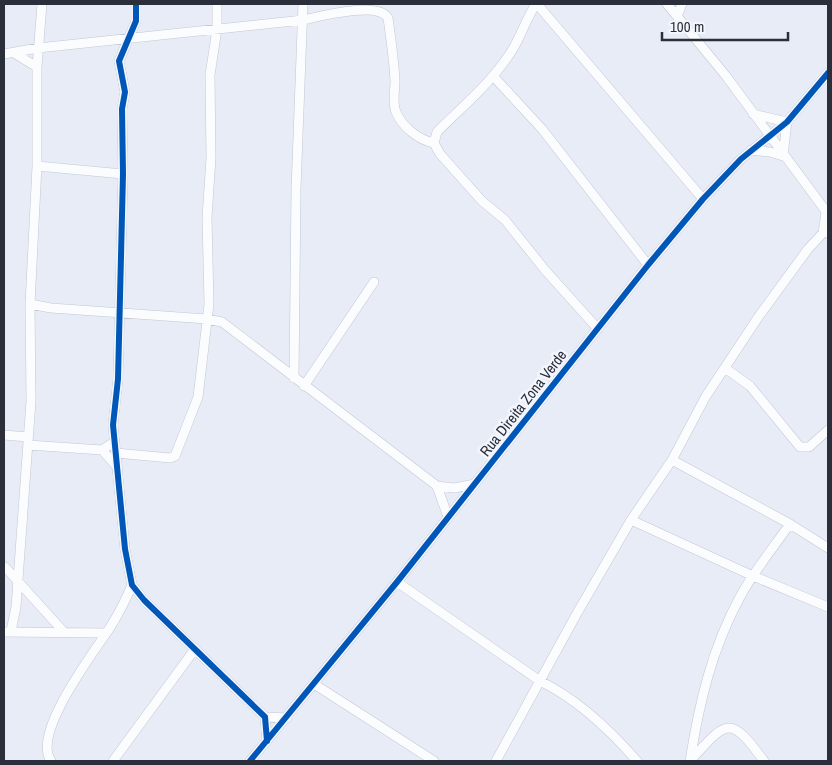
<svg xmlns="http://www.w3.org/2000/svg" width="832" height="765" font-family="'Archivo Narrow',sans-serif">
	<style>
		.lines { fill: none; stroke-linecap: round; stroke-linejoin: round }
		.street-casing { stroke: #c3c7d2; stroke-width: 10 }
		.street { stroke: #fbfcfe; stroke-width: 9 }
		.cycleway-casing { stroke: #f4f6fd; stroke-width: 9 }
		.cycleway { stroke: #0057b8; stroke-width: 6 }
		.labels { text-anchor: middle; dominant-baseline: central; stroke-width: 5; stroke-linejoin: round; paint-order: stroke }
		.street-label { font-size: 15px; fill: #2a2f3b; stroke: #f4f6fd }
	</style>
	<rect width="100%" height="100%" fill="#e7ecf7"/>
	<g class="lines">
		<defs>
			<path id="street" d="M136 4V21L119 61 125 92 122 109 123 174 118 379 113 425 125 549 132 585 144 600 265 717 267 741
				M536 4C525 20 520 40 509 55 489 85 462 107 437 132L434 143 440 154 482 201 505 220 545 270 598 329
				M537 4 703 199
				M667 4 726 76 828 214
				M677 16 682 4
				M14 53 37 67
				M4 54 38 48 303 20C321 16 378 1 388 18 391 39 394 60 395 81 395 92 392 102 396 112 402 127 419 140 434 143
				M494 77 542 129 648 265
				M751 150 770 152 783 156 787 122 753 114
				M37 166 123 174
				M823 233 826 212
				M30 304 51 308 207 319 222 322 437 486 454 488 475 484
				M725 368 750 386 800 447H809L828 430
				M294 378 296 189 303 4
				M304 386 374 282
				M4 435 28 437
				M28 445 102 450 114 442
				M102 450 118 468
				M116 453 170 458 175 456 198 397 209 304 207 217 211 158 210 75 217 29V4
				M672 460 790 524 828 548
				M437 486 448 517
				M631 520 753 576 828 607
				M5 567 63 631
				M397 582 540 681C577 699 610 730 637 761
				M11 631 16 607 31 401 30 304 37 166V67L42 4
				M4 632 106 633
				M314 684 434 761
				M265 717 287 718
				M51 761C31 733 95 651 111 626 119 613 126 599 132 585
				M113 761 195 649
				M250 761 397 582 648 265 703 199 741 159 787 122 828 73
				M496 761 576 615 631 520 672 460 706 396 759 316 808 249 823 233 828 232
				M690 761C699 704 712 648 740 597 754 571 773 548 790 524
				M690 761C727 721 729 713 764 761"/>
		</defs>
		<use href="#street" class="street-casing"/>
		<use href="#street" class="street"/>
		<defs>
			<path id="cycleway" d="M136 4V21L119 61 125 92 122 109 123 174 118 379 113 425 125 549 132 585 144 600 265 717 267 741
				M250 761 397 582 648 265 703 199 741 159 787 122 828 73"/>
		</defs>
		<use href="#cycleway" class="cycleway-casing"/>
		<use href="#cycleway" class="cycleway"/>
	</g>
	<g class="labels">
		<g class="street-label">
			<text transform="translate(523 403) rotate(-52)">Rua Direita Zona Verde</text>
		</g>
	</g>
	<rect width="832" height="765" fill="none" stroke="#2a2f3b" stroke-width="10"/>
	<path d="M662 32v8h126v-8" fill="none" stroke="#2a2f3b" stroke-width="2.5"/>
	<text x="670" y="32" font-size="15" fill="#2a2f3b" stroke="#f4f6fd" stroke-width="4" paint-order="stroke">100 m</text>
</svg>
